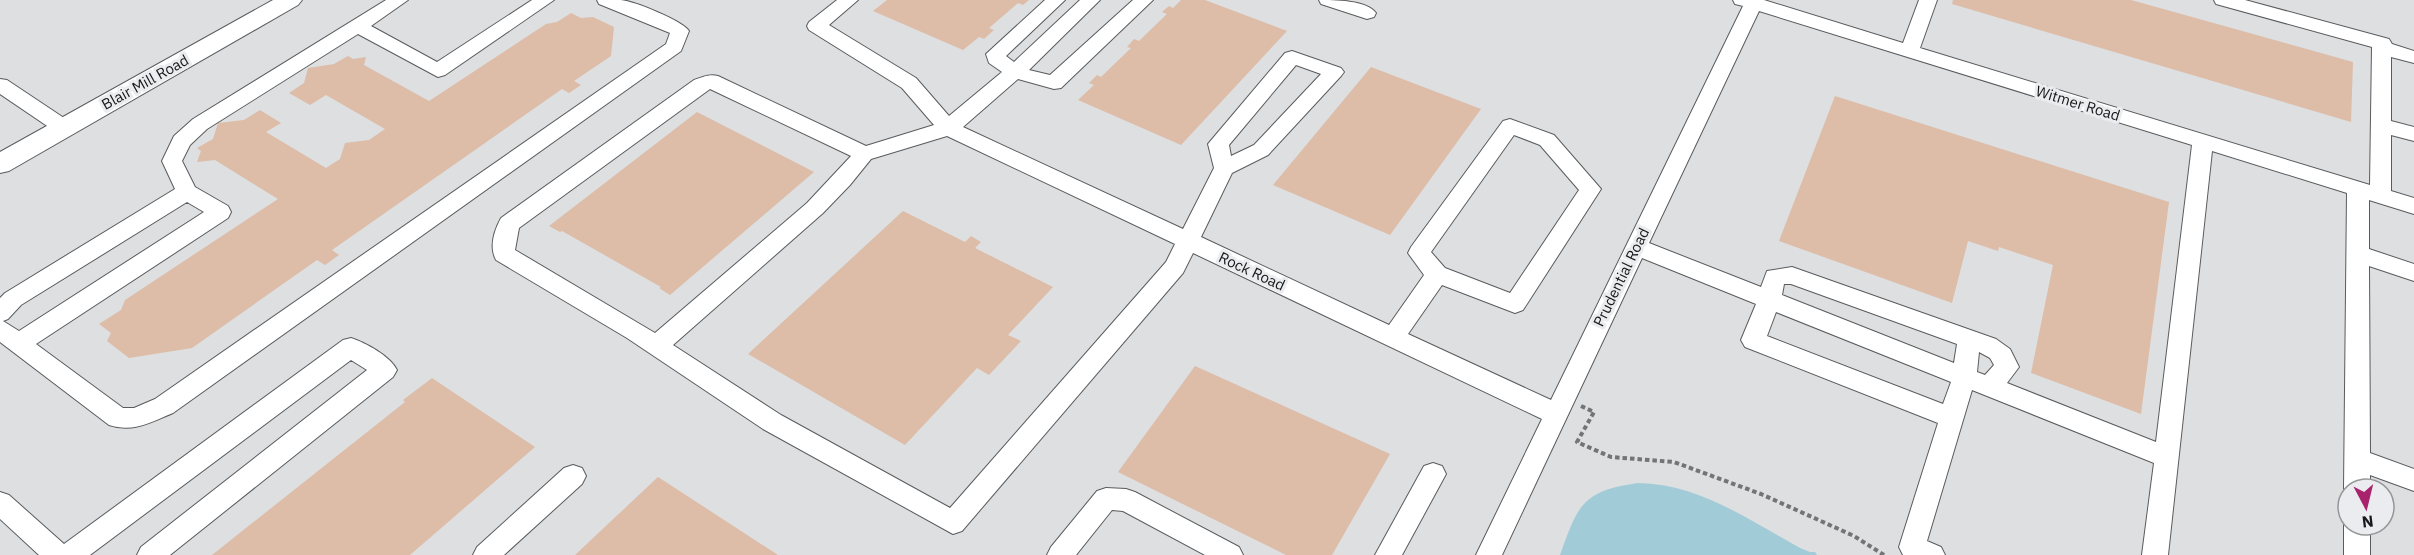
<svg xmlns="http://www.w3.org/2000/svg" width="2414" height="555" font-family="'IBM Plex Sans',sans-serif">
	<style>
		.water { fill: #a1cbd6 }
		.building { fill: #ddbca8 }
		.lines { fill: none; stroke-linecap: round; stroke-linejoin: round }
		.minor-casing { stroke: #595b5d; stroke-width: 2 }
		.major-casing { stroke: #595b5d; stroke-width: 2 }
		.path { stroke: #727475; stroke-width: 4; stroke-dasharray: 4.5 3; stroke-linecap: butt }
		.minor { fill: #fff; fill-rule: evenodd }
		.major { fill: #fff; fill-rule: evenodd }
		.labels { text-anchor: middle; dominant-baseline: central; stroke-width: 6; stroke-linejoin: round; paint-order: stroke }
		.street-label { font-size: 15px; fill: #171819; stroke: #eaecef }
	</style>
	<rect width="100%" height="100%" fill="#dddfe1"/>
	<path class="water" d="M1638 483C1699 484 1749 520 1800 548L1810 552H1815L1817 555H1560C1578 505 1582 491 1638 483Z"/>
	<path class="building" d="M887 0H1029L1023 5 1018 3 989 28 994 30 984 39 979 37 963 50 873 11Z
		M1181 0H1205L1287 31 1181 145 1078 100 1094 85 1089 83 1097 75 1101 77 1131 48 1127 47 1134 39 1139 41 1167 14 1162 12 1169 6 1173 8Z
		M1953 0H2131L2353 62 2351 122 1952 4Z
		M571 13 581 18 593 17 614 27 611 56 574 81 581 85 569 93 562 89 332 250 339 255 325 265 317 260 192 348 129 358 107 341 111 333 99 324 121 310 125 300 278 199 215 160 197 162 201 151 197 148 213 139 218 123 244 120 260 110 281 123 266 132 326 168 340 159 345 143 369 140 385 129 326 95 310 105 289 93 304 83 308 68 334 64 348 56 353 59 366 57 364 65 429 101 546 24 557 22Z
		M1371 67 1481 109 1390 235 1273 185Z
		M1835 96 2169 202 2141 414 2031 373 2053 265 1999 247 1998 251 1968 241 1952 303 1779 241Z
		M697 112 814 172 670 295 659 288 661 287 562 231 560 232 549 226Z
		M903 211 965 242 971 236 981 242 975 248 1053 287 1008 335 1021 341 989 375 977 368 905 445 748 354Z
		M1195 366 1390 454 1332 555H1286L1118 472Z
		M432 378 535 447 410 555H212L405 402 403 400Z
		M658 477 778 555H575Z"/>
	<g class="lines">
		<defs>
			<path id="minor" d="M386 0H408L371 26 437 62 532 0H554L445 75 438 77 358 34 207 129 190 145 182 161 195 187 228 206 231 212 228 218 36 344 123 408H134L155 399 666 44 670 33 599 4 597 0C605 0 613 0 621 0 634 1 683 21 689 31L681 51 173 413C151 422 133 433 109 425L0 342V298L5 293 175 189 162 161 174 136 193 119ZM187 202 204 212 19 331 3 321 8 319 21 305Z
				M837 0H858L829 25 916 78 949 116 1002 72 989 63 986 54 1045 0H1065L1006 56 1014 62 1080 0H1100L1029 70 1050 75 1133 0H1153L1061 88 1054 89 1018 79 963 127 1183 229 1214 168 1208 144 1285 53 1292 51 1341 68 1344 72 1341 76 1268 155 1232 173 1201 237 1389 325 1424 275 1408 253 1411 247 1503 121 1510 119 1554 135 1601 189 1523 310 1515 313 1442 285 1408 334 1551 400 1743 6 1735 4 1733 0H1764L1903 43 1919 0H1937L1920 48 2370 185 2372 47 2216 4 2214 0H2245L2389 39 2392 44 2414 51V63L2391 57V121L2414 127V141L2391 135V191L2414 198V214L2369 200V249L2414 264V281L2369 266 2370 453 2414 469V491L2370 475V489H2348V497L2344 489 2347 193 2212 151 2168 555H2142L2154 463 1972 390 1927 541 1941 547 1945 555H1903L1899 547 1938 423 1745 347 1741 340 1756 304 1642 258 1502 555H1476L1542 419 1193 253 1183 273 962 531 953 534 763 429 627 338 496 260C489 247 494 231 501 218L694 80C703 77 709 74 718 76L866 146 934 125 902 88 809 30 807 26 809 22ZM1759 11 2192 145 2156 442 2007 383 2019 367 2010 349 1996 339 1792 267 1767 271 1761 287 1649 243ZM1296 65 1321 74 1254 145 1231 156 1229 145ZM710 89 851 156 807 203 655 333 515 250 519 228ZM1514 135 1540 145 1579 190 1510 293 1445 268 1431 252ZM947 136 1175 244 1166 262 950 508 781 415 673 345 823 213 850 185 871 159ZM1784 284H1791L1957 344 1954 363 1782 295ZM1776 312 1951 382 1943 404 1767 336ZM1979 352 1990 358 1994 365 1985 375 1977 372Z
				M1319 0C1334 0 1367 0 1376 13L1374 17 1367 19 1321 4Z
				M0 79 7 80 70 122 73 127 70 132 63 134 56 132 0 94Z
				M351 338C366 343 390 356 397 370L393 377 170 555H137L141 547 367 370 351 360 90 555H39L0 519V492L9 495 64 544 343 340Z
				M1433 463 1442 466 1446 474 1402 555H1375L1424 466Z
				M573 465 582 468 586 476 582 484 504 555H473L477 547 564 468Z
				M1106 488 1126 489 1135 492 1239 547 1243 555H1205L1123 511 1112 510 1076 555H1047L1051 547 1097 491Z
				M2348 517V525H2370V555H2344V525Z"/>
			<path id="major" d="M273 0H302L298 5 9 171 0 173V152Z"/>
		</defs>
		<use href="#minor" class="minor-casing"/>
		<use href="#major" class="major-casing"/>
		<path class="path" d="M1581 406 1594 412 1577 442 1611 457 1674 462 1761 494 1854 536 1884 555"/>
		<use href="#minor" class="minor"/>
		<use href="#major" class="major"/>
	</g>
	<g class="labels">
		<g class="street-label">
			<text transform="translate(145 82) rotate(-29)">Blair Mill Road</text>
			<text transform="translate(2078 103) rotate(17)">Witmer Road</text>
			<text transform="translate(1252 271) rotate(25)">Rock Road</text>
			<text transform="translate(1621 277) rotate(-64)">Prudential Road</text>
		</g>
	</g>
	<g transform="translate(2366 507) rotate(173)"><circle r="28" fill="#eaecef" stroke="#969799" stroke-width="1.5"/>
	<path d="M0-4.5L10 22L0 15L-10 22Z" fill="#a8226c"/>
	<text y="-9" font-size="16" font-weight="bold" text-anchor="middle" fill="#171819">N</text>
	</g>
</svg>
